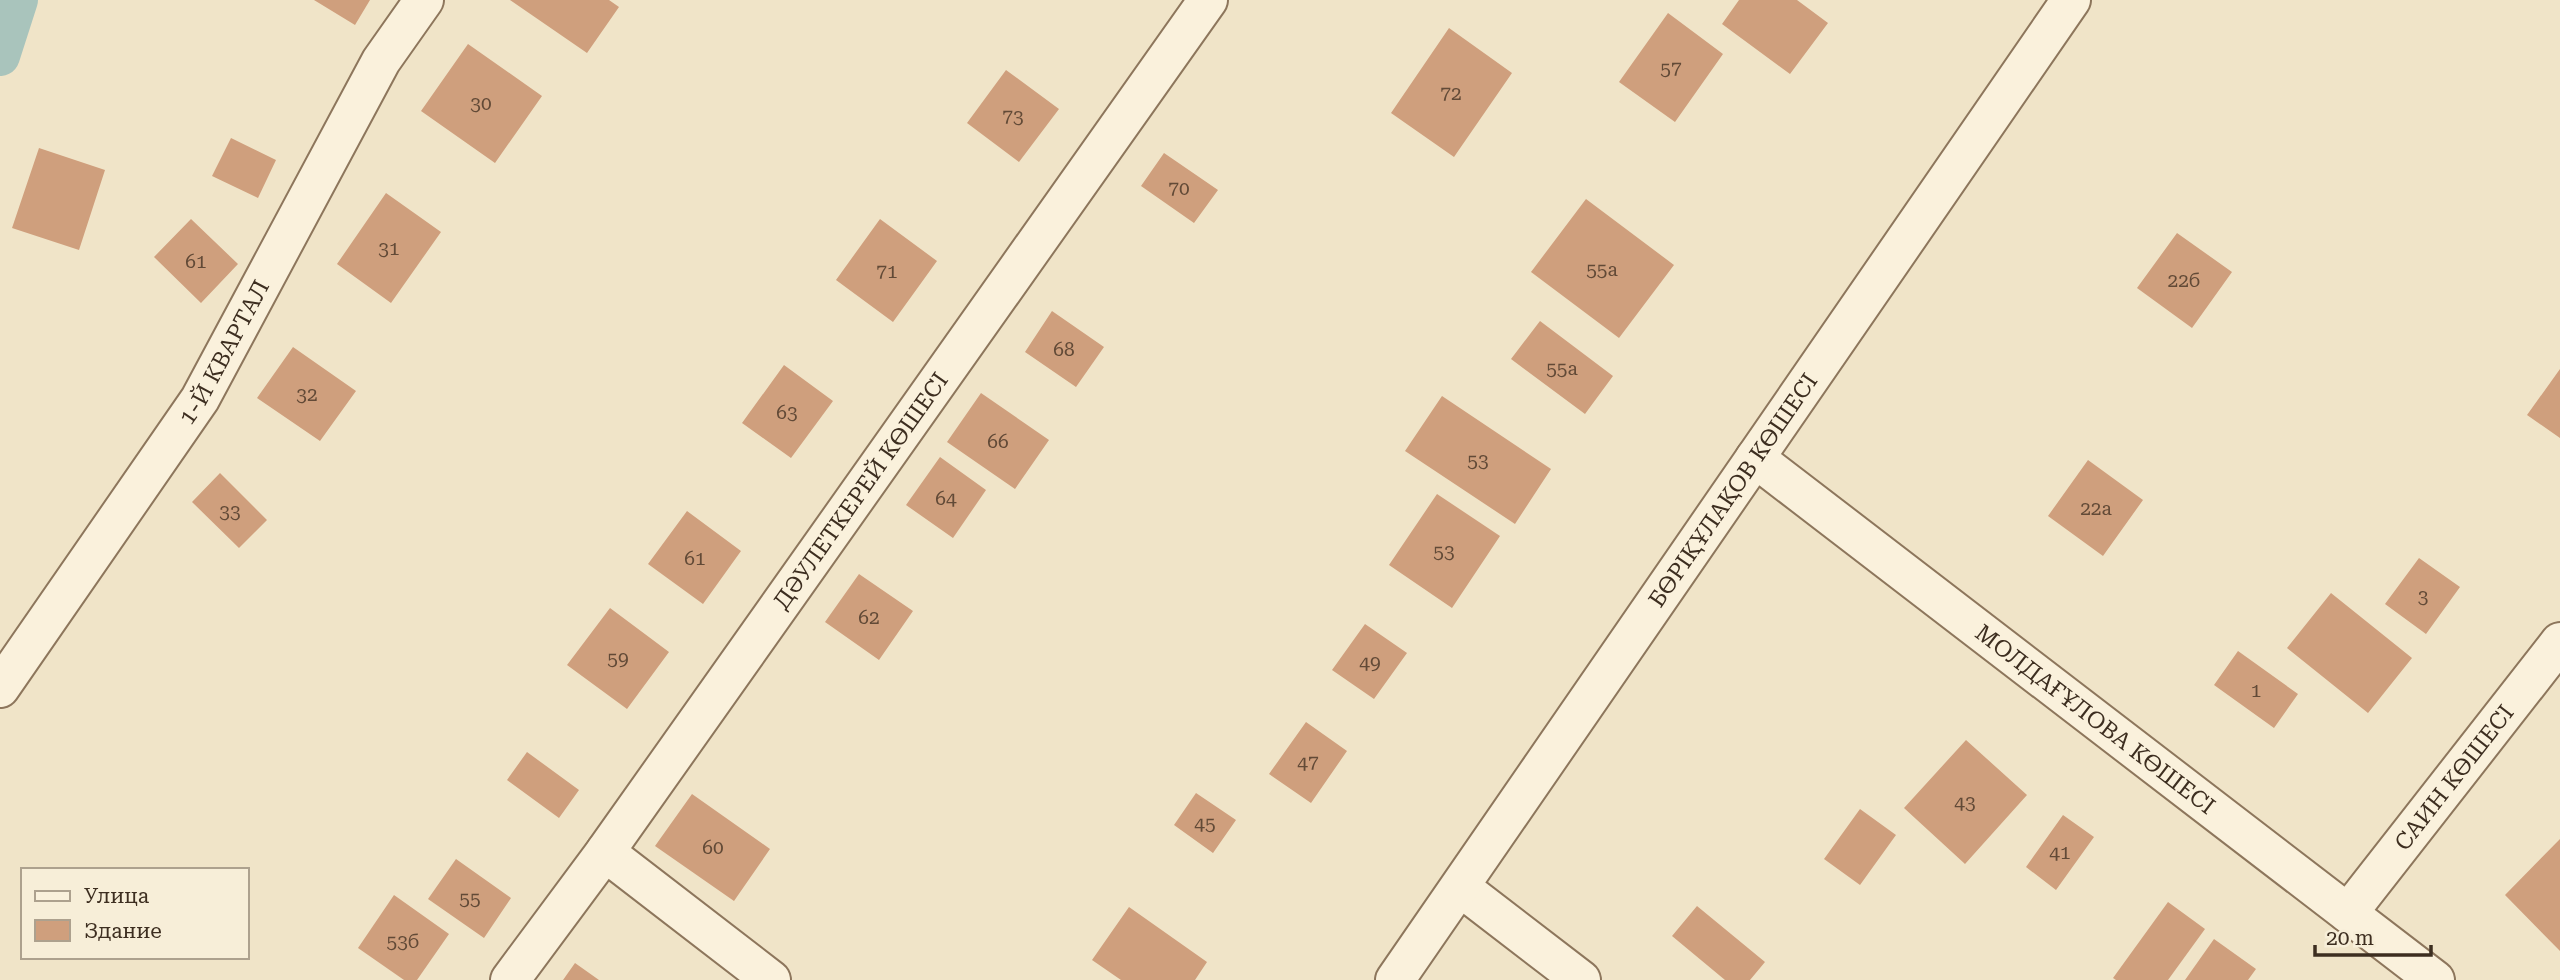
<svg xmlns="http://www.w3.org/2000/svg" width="2560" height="980" font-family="'Roboto Serif',serif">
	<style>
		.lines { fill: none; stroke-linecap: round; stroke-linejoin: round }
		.canal { stroke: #a9c4bc; stroke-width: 40 }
		.building { fill: #cf9f7d }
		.minor-casing { stroke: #8d765c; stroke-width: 42 }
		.minor { stroke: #faf1dc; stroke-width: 38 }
		.labels { text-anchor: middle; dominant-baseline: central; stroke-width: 6; stroke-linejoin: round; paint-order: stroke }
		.number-label { font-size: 19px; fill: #624a37 }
		.street-label { font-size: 23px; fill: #3d2e20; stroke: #f7eed8 }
	</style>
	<rect width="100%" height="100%" fill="#f0e4c8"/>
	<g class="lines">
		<path class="canal" d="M0 56 18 0"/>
	</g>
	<path class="building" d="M314 0H370L355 25Z
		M510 0H609L619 7 587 53Z
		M1739 0H1797L1828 23 1790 74 1722 24Z
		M1668 13 1723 54 1675 122 1619 82Z
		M1449 28 1512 73 1454 157 1391 113Z
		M468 44 542 96 495 163 421 111Z
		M1006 70 1059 109 1019 162 967 123Z
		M231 138 276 160 258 198 212 176Z
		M39 148 105 170 79 250 12 228Z
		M1164 153 1218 190 1194 223 1141 186Z
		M386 193 441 232 391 303 337 264Z
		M1586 199 1674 265 1619 338 1531 272Z
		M191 219 238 264 201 303 154 257Z
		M880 219 937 261 893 322 836 280Z
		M2177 233 2232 272 2192 328 2137 288Z
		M1052 311 1104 347 1076 387 1025 352Z
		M1540 321 1613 376 1585 414 1511 359Z
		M293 347 356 391 320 441 257 398Z
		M784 365 833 401 791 458 742 423Z
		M2560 369V438L2527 415Z
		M981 393 1049 440 1015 489 947 442Z
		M1442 396 1551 469 1515 524 1405 451Z
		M940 457 986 490 953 538 906 505Z
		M2088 460 2143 500 2103 556 2048 516Z
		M220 473 267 520 239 548 192 502Z
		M1437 494 1500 536 1452 608 1389 565Z
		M687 511 741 551 703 604 648 564Z
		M2419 558 2460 587 2426 634 2385 604Z
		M859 574 913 611 879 660 825 622Z
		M2331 593 2412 658 2368 713 2287 648Z
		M610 608 669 652 627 709 567 665Z
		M1365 624 1407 653 1374 699 1332 670Z
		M2238 651 2298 694 2274 728 2214 685Z
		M1306 722 1347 751 1311 803 1269 774Z
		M1966 740 2027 795 1965 864 1904 808Z
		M527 752 579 790 559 818 507 780Z
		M1196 793 1236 820 1213 853 1174 825Z
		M692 794 770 849 734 901 655 846Z
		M1860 809 1896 835 1860 885 1824 859Z
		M2063 815 2094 837 2056 890 2026 867Z
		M2560 839V951L2505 895Z
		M456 859 511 898 484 938 428 899Z
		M394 895 449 934 417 980H404L358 948Z
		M2168 902 2205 929 2168 980H2116L2113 978Z
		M1697 906 1765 962 1750 980H1725L1672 936Z
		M1129 907 1207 962 1195 980H1121L1092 960Z
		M2214 939 2256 969 2248 980H2185Z
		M575 963 599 980H563Z"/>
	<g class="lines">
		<defs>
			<g id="minor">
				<path id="s1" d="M1755 458 2435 980"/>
				<path id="s2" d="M0 688 200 399 381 61 424 0"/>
				<path d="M605 852 771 980"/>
				<path d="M1460 887 1581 980"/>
				<path id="s3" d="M2348 913 2560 642"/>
				<path id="s4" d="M510 980 605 852 1208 0"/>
				<path id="s5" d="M1395 980 2071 0"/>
			</g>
		</defs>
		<use href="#minor" class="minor-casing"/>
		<use href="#minor" class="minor"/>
	</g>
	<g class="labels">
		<g class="number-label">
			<text x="1671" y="68">57</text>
			<text x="1451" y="93">72</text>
			<text x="481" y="103">30</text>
			<text x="1013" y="116">73</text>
			<text x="1179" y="188">70</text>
			<text x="389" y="248">31</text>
			<text x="196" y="261">61</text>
			<text x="1602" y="269">55а</text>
			<text x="887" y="271">71</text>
			<text x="2184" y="280">22б</text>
			<text x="1064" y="349">68</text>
			<text x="1562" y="368">55а</text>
			<text x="307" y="394">32</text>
			<text x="787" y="412">63</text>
			<text x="998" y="441">66</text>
			<text x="1478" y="460">53</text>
			<text x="946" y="498">64</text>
			<text x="2096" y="508">22а</text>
			<text x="230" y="511">33</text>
			<text x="1444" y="551">53</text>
			<text x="695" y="558">61</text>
			<text x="2423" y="596">3</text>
			<text x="869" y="617">62</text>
			<text x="618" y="658">59</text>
			<text x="1370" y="662">49</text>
			<text x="2256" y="690">1</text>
			<text x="1308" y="762">47</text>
			<text x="1965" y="802">43</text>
			<text x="1205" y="823">45</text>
			<text x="713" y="847">60</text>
			<text x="2060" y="852">41</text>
			<text x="470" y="898">55</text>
			<text x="403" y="941">53б</text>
		</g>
		<g class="street-label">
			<text stroke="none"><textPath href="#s2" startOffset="404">1-Й КВАРТАЛ</textPath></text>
			<text stroke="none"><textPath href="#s5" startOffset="595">БӨРІҚҰЛАҚОВ КӨШЕСІ</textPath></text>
			<text stroke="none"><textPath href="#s4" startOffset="602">ДӘУЛЕТКЕРЕЙ КӨШЕСІ</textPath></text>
			<text stroke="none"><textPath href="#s1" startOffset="429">МОЛДАҒҰЛОВА КӨШЕСІ</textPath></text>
			<text stroke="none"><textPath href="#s3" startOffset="172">САИН КӨШЕСІ</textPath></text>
		</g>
	</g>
	<rect x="21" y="868" width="228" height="91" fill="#f7eed8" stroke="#ada18e" stroke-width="2"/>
	<rect x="35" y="891" width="35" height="10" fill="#faf1dc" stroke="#ada18e" stroke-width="2"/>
	<text x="84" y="903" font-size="21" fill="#3d2e20">Улица</text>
	<rect x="35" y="920" width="35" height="21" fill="#cf9f7d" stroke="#ada18e" stroke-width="2"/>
	<text x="84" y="938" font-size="21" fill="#3d2e20">Здание</text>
	<path d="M2315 945v10h116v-10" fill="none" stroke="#3d2e20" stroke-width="3.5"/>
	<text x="2326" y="945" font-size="21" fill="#3d2e20" stroke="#f7eed8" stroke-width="5" paint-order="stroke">20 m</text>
</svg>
